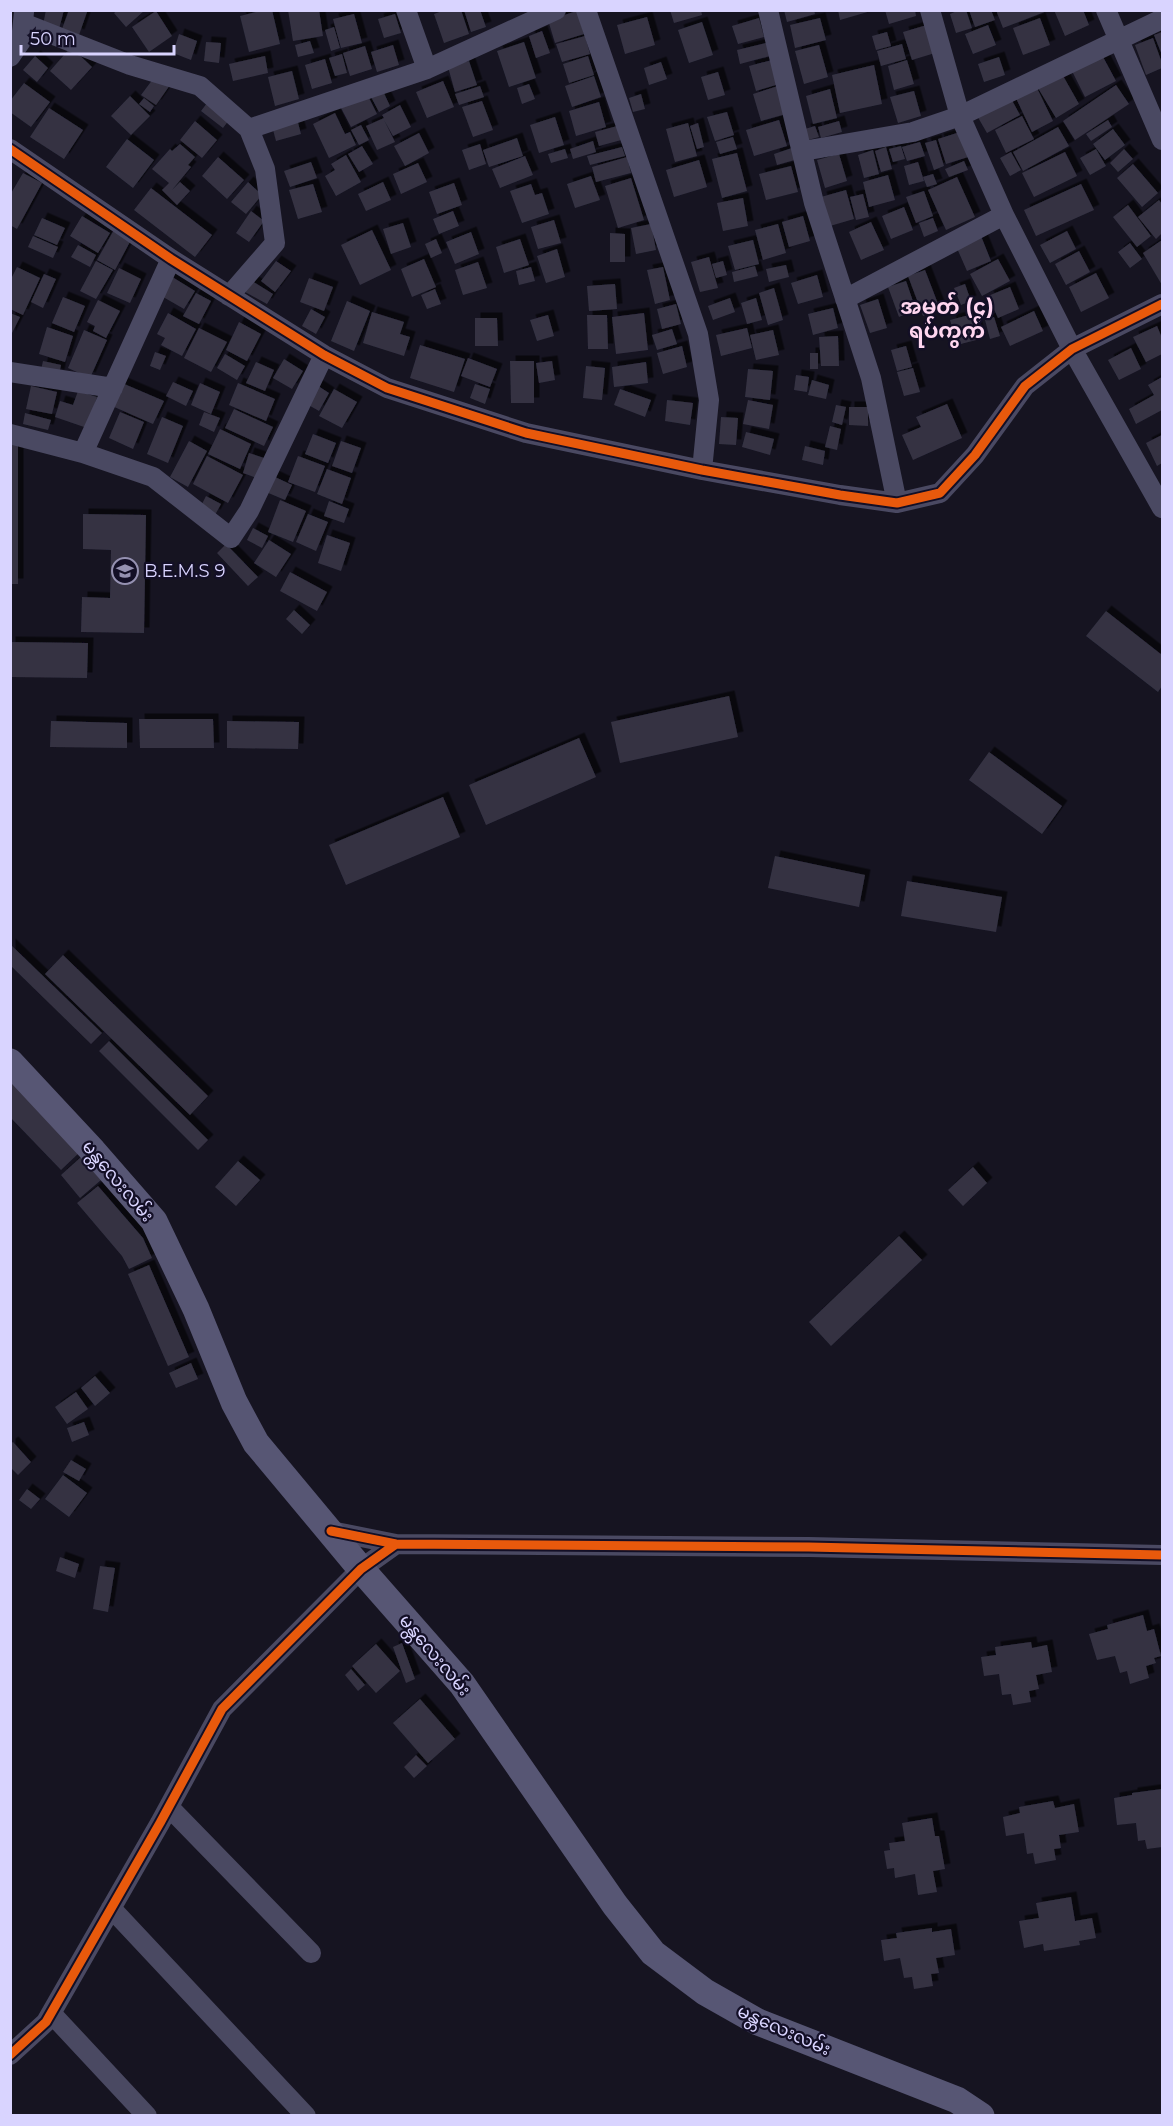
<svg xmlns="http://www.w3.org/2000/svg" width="1173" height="2126" font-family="Montserrat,'Noto Sans Myanmar',sans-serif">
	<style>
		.building { fill: #343243; filter: url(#shadow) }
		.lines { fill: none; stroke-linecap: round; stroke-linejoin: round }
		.minor { stroke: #4a4962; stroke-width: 20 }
		.secondary { stroke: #575674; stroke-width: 27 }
		.cycleway-casing { stroke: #130f26; stroke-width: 13 }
		.cycleway { stroke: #e8590c; stroke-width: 9 }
		.labels { text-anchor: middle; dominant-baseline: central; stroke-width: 4.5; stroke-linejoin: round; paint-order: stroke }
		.poi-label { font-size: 18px; fill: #d9d4ff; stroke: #130f26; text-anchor: start }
		.street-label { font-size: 18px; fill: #d9d4ff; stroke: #130f26 }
		.quarter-label { font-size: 21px; font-weight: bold; fill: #ffd6f0; stroke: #130f26 }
	</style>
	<defs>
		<filter id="shadow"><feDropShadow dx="5.5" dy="-5.5" stdDeviation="0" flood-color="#0009"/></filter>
	</defs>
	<rect width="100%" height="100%" fill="#161421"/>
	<path class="building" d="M46 10H64L59 29 43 25Z
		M69 10 87 12 79 35 62 29Z
		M118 10H145L126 27 114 13Z
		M264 10H272L280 44 249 52 240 16Z
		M288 10H319L323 36 293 41Z
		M445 10H461L469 34 444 43 434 14Z
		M464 10H480L486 27 471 32Z
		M670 10H701L702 15 674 23Z
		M784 10H814L815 14 787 22Z
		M838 10H871V11L840 20Z
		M885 10H915L916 16 889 24Z
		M959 10H966L972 28 956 33 950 14Z
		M969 10H991L995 20 975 27Z
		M996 10H1047V11L1003 28Z
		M1054 10H1083L1089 25 1065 36Z
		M156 11 172 36 149 52 132 27Z
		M577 11 584 34 555 43 548 20Z
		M354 14 362 43 341 48 333 19Z
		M395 14 401 33 384 38 378 19Z
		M647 17 655 45 625 54 617 25Z
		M759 18 764 37 738 44 732 26Z
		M820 18 826 40 795 48 790 25Z
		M1040 18 1050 45 1023 55 1013 28Z
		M702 22 713 55 689 63 678 30Z
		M927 25 935 53 912 60 903 32Z
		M988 25 996 45 973 54 965 34Z
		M334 27 340 48 331 51 325 30Z
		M542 31 550 53 536 58 529 36Z
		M887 32 891 46 876 50 872 36Z
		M1162 32V55L1154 35Z
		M179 34 197 41 191 60 173 53Z
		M585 36 590 54 562 62 556 44Z
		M1153 38 1162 63V68L1146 75 1135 45Z
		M310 41 314 53 298 57 295 45Z
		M206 42 221 43 219 63 204 61Z
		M524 42 536 78 509 87 497 51Z
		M766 43 770 56 740 64 737 50Z
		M902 44 906 59 881 66 877 51Z
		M393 45 399 65 377 72 371 52Z
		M819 45 828 77 804 84 795 51Z
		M365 46 372 69 350 76 343 53Z
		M71 47 92 67 71 90 50 71Z
		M342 54 347 73 335 76 329 58Z
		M1102 55 1116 81 1085 97 1072 71Z
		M35 56 48 68 37 82 23 70Z
		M265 56 268 73 233 81 229 64Z
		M588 56 594 75 569 83 563 64Z
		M999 57 1005 75 984 82 978 64Z
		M325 59 332 83 312 89 305 65Z
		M772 60 779 84 756 91 749 66Z
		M907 60 914 84 894 90 888 66Z
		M469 61 477 85 455 92 448 67Z
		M661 62 667 79 649 85 644 68Z
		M874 65 882 104 840 113 832 75Z
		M292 71 299 99 275 106 268 77Z
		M718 72 725 95 708 100 701 77Z
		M1062 74 1079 104 1056 118 1038 88Z
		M156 75 170 85 156 105 141 95Z
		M594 76 601 97 572 107 565 86Z
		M443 81 454 107 427 118 416 92Z
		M24 83 50 102 31 127 10 112V101Z
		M529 84 535 99 522 104 517 88Z
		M1116 85 1129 104 1075 140 1063 121Z
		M480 86 484 97 459 105 455 94Z
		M778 86 786 114 761 121 753 94Z
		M1036 86 1053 121 1032 132 1015 96Z
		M382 89 390 106 379 112 370 95Z
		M830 89 837 118 813 124 806 96Z
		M914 91 921 116 898 123 890 97Z
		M366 92 377 114 351 127 340 106Z
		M641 94 645 109 633 112 629 98Z
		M1009 95 1020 115 987 133 976 114Z
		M130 96 150 116 131 135 111 116Z
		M144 98 154 106 150 112 139 104Z
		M210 99 232 116 223 128 201 111Z
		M482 101 493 130 473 137 462 107Z
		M599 102 606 127 576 136 569 111Z
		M400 105 411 127 393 136 384 120 395 142 377 150 366 126 384 118 382 115Z
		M49 108 83 130 64 159 30 137Z
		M727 112 734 135 715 141 707 117Z
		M335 113 345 134 350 132 356 145 329 158 313 124Z
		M1022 116 1034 139 1006 153 995 130Z
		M555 117 564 145 539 153 530 125Z
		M297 119 301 134 276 141 272 126Z
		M779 120 787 146 754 156 746 130Z
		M1108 120 1112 127 1091 141 1086 134Z
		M195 121 217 140 202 158 180 140Z
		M839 121 842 132 821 138 818 127Z
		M688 123 697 156 675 162 666 129Z
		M698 123 704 147 697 149 690 126Z
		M361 125 369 140 359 145 351 130Z
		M621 125 625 139 599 146 595 132Z
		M815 126 819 137 808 140 805 129Z
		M1058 127 1069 146 1023 171 1013 152Z
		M1113 129 1125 145 1105 160 1093 144Z
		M960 132 968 157 946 164 938 139Z
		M419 133 429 153 405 166 394 146Z
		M733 137 737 149 720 154 716 142Z
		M517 138 523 156 489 167 483 150Z
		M127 139 154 160 133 188 106 167Z
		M936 140 944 166 934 170 925 143Z
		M593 141 596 152 573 159 570 149Z
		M920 142 925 156 907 161 902 147Z
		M180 144 195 157 188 165 191 167 172 190 180 182 190 191 177 205 162 190 169 183 152 169 170 149 172 151Z
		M480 144 486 164 469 170 462 150Z
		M362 146 373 164 359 172 348 154Z
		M901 146 905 159 893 162 889 149Z
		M622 147 625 156 590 165 587 156Z
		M795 147 798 159 777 165 774 154Z
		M886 147 892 169 881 172 875 151Z
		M565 149 568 158 551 163 548 154Z
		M1096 149 1106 166 1090 175 1080 158Z
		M1124 149 1133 159 1118 172 1110 163Z
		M873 150 879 174 864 178 858 155Z
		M1011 152 1021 170 1010 176 1000 158Z
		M1065 152 1077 176 1034 197 1022 173Z
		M737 153 747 191 722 198 712 159Z
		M839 154 847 181 825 188 817 160Z
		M346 155 361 182 336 196 325 176 335 170 331 164Z
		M525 156 533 175 500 188 492 169Z
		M218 157 244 180 227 199 202 176Z
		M627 157 631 173 596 182 592 167Z
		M699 160 707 187 674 197 666 170Z
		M964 161 968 170 949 177 945 169Z
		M311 162 317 178 290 187 284 171Z
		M918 162 924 181 909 185 904 166Z
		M418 163 427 182 401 194 393 174Z
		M1133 164 1158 193 1142 207 1117 178Z
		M791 166 798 192 766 200 759 174Z
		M23 173 42 183 17 229 10 225V195Z
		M933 174 937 184 927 187 923 177Z
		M888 175 895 200 869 207 863 182Z
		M591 176 600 200 575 208 567 184Z
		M957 177 975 217 946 230 928 190Z
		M631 178 644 220 618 228 605 186Z
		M248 182 262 195 246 214 231 202Z
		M383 182 391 200 366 211 358 194Z
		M454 183 462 205 437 214 429 192Z
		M313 184 322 212 298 219 289 190Z
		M531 184 535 195 542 193 549 214 522 223 510 191Z
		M1081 184 1094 210 1036 236 1024 210Z
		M151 188 212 235 195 257 134 210Z
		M846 190 854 219 830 226 821 197Z
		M924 191 933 216 916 223 906 197Z
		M863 194 869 217 856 220 850 197Z
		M743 198 748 226 723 231 717 203Z
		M1159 200 1162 204V233L1156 239 1138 217Z
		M1128 205 1151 236 1137 247 1113 217Z
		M904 207 913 230 891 239 882 216Z
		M251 211 264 221 249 242 236 233Z
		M453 211 459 226 439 234 433 219Z
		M82 216 110 233 98 253 70 236Z
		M803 216 810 241 789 247 782 222Z
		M42 218 65 228 57 245 34 235Z
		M933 218 938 231 924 237 919 223Z
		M554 220 561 243 538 249 531 227Z
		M871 222 884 250 861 260 849 232Z
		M403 223 411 247 391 254 383 229Z
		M651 224 656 250 636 254 631 228Z
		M778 224 786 253 763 260 755 230Z
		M115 228 132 238 115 270 97 260Z
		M372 230 391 270 360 285 341 245Z
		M1067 231 1076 249 1050 263 1040 245Z
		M471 232 479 254 455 264 446 242Z
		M610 233 625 234V262H610Z
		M33 236 58 247 53 258 28 247Z
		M981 236 991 261 967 271 956 246Z
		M436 239 442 253 431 258 425 244Z
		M520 239 529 265 504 273 496 247Z
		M753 240 759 264 735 270 728 246Z
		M1162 240V285L1143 253Z
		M1130 243 1142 259 1130 268 1118 252Z
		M78 245 96 255 90 267 71 257Z
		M557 249 565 277 546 283 537 256Z
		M1079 251 1090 272 1066 285 1055 264Z
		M709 257 718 288 700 292 691 262Z
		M424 259 436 287 412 297 401 269Z
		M998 259 1010 281 982 296 970 274Z
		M96 261 113 270 96 299 80 291Z
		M276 261 291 271 275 292 261 281Z
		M723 261 727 275 716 278 712 264Z
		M478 262 487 288 463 295 455 270Z
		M786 265 789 277 769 282 766 269Z
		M755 266 758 276 734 282 732 272Z
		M17 267 40 278 23 315 10 309V281Z
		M531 267 535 281 519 285 516 271Z
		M663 267 670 300 655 304 647 270Z
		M119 268 141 279 130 303 107 293Z
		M925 270 940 309 923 316 908 276Z
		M1096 273 1109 298 1081 312 1069 287Z
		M44 274 56 279 43 308 31 302Z
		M169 275 195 291 184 309 158 294Z
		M817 275 823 297 798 304 791 283Z
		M309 278 333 287 324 311 300 302Z
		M252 281 273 294 267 304 245 292Z
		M906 281 916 310 899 317 888 287Z
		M615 284 617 309 589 311 587 286Z
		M965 284 971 301 961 305 954 288Z
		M1010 287 1019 309 998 318 988 296Z
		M774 288 783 320 768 325 759 293Z
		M435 289 441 304 427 309 421 295Z
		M196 293 211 301 199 324 183 316Z
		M63 297 85 306 74 332 52 323Z
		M730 298 735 312 713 320 708 306Z
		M756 298 762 320 747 324 741 303Z
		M878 299 887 328 870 333 860 305Z
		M98 300 120 311 106 338 93 331 95 326 87 322Z
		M347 301 370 311 354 351 331 341Z
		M676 304 681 324 662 329 657 309Z
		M833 308 838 328 813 335 808 314Z
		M311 309 325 317 316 334 302 326Z
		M1034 311 1043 331 1010 346 1001 327Z
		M372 312 404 322 400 334 410 337 404 356 363 343Z
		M10 313 20 317 10 337Z
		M168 313 196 329 182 356 161 345 165 338 157 334Z
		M644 313 648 350 616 354 612 317Z
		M973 314 980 339 957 345 950 320Z
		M548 315 554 336 537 341 530 320Z
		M587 315H607L608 349H588Z
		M994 317 1000 336 990 339 985 320Z
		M475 318H497L498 346H475Z
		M239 322 261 334 247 361 226 350Z
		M1157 326 1162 338V354L1146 362 1133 337Z
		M47 327 73 336 65 362 39 354Z
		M199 328 227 342 211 372 184 358Z
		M747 328 752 348 721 356 716 335Z
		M672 329 677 344 657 350 652 335Z
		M84 330 107 340 90 378 68 368Z
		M773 330 779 355 756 360 750 335Z
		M838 336 839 366H821L819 337Z
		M420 345 465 359 454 392 410 378Z
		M682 346 687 367 663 374 657 353Z
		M906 346 912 367 897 371 891 350Z
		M1131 348 1141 369 1119 380 1108 360Z
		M155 352 166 356 160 370 150 366Z
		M810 353H818V369H810Z
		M225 354 245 366 237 380 217 368Z
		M468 358 497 369 490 387 461 376Z
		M284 359 303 371 292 389 273 378Z
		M43 361 61 365 59 375 41 370Z
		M510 361H534V403H511Z
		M552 361 555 380 539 383 536 363Z
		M256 362 274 370 265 391 246 383Z
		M646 362 648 383 614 387 612 367Z
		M586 366 605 368 602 400 583 398Z
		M913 368 920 392 904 396 897 372Z
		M748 369 773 371 770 400 745 397Z
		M796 375 809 377 807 392 794 390Z
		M1162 377V410L1136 424 1129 409 1154 395 1148 385Z
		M812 380 829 385 826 399 808 395Z
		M173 382 193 391 186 406 166 396Z
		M122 383 164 401 153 424 112 406Z
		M200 383 220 392 211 414 191 405Z
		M238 383 275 399 266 421 229 405Z
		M315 384 329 393 319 411 305 403Z
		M475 384 490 389 485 404 470 398Z
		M31 386 57 392 52 414 26 409Z
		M334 389 357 402 342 428 319 416Z
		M620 389 651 400 645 417 614 405Z
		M78 391 97 397 87 428 55 417 60 401 73 405Z
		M667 400 693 403 690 425 665 421Z
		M748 400 773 405 769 429 743 424Z
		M947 404 962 438 913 460 902 435 921 427 916 417Z
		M836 405 846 407 842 425 832 422Z
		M849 407H868V426L849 425Z
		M234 409 273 427 264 446 225 428Z
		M120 412 144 422 133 449 109 438Z
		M204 412 220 418 214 432 199 425Z
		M25 413 51 420 48 430 23 424Z
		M162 417 183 426 168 463 147 454Z
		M721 417 738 418 736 445 719 444Z
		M830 426 841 429 837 450 825 447Z
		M220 429 251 444 240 469 208 454Z
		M746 432 774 439 770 455 742 447Z
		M313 434 336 443 328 463 305 454Z
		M1162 435V463L1157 466 1146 443Z
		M10 437H18V584H10Z
		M189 441 207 451 188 487 170 477Z
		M341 441 361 448 352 473 332 466Z
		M805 446 825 451 823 465 802 460Z
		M249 453 264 458 257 478 243 473Z
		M207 456 243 475 228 503 193 484Z
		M298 456 325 466 315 492 288 482Z
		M327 469 351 478 342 504 317 494Z
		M273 476 292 485 285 500 266 492Z
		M206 496 221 504 215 515 200 508Z
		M280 500 306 511 293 542 268 532Z
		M329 501 349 509 344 523 324 516Z
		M83 514 146 515 144 633 81 632 82 597 110 598 111 550 83 549Z
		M308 514 328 522 316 551 296 542Z
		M253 528 268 536 262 548 247 540Z
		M327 535 350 543 341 571 318 563Z
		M269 540 291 554 276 577 254 563Z
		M226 544 258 577 248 586 217 553Z
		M290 572 327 592 317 611 280 591Z
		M294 610 310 625 302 634 286 619Z
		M1106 611 1162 655V686L1158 692 1086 636Z
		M10 642 88 643 87 678 10 677Z
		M729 696 738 737 620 763 611 722Z
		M139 719H213L214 748H140Z
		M51 721 127 723V748L50 747Z
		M227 721 299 722 298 749 227 748Z
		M579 738 596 777 486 825 469 785Z
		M989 752 1062 806 1042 834 969 780Z
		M443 797 460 837 346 885 329 845Z
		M775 856 865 875 859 907 768 888Z
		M907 881 1002 897 996 932 901 916Z
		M10 944 102 1033 91 1044 10 965Z
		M63 955 208 1096 190 1115 45 974Z
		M109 1041 208 1140 198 1150 99 1051Z
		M10 1078 81 1151 61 1170 10 1117Z
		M81 1157 101 1180 80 1198 61 1175Z
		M238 1161 260 1180 236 1206 215 1187Z
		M973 1167 987 1183 963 1206 948 1190Z
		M98 1186 143 1238 152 1258 129 1269 122 1256 77 1203Z
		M899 1236 922 1260 831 1346 809 1322Z
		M149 1265 189 1357 168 1366 128 1274Z
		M191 1363 198 1379 176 1388 169 1373Z
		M95 1376 110 1393 95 1406 81 1388Z
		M76 1392 88 1409 67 1424 55 1407Z
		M84 1422 89 1435 72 1442 67 1428Z
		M13 1442 31 1462 18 1475 10 1467V1444Z
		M71 1460 86 1469 79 1481 63 1472Z
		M63 1475 87 1493 69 1517 45 1499Z
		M27 1489 40 1499 31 1509 19 1500Z
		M60 1557 79 1564 75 1578 56 1571Z
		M100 1566 115 1568 108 1612 93 1609Z
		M1143 1615 1147 1631 1154 1629 1161 1656 1154 1658 1156 1663 1146 1666 1149 1678 1130 1684 1127 1671 1120 1673 1115 1656 1097 1660 1089 1634 1108 1629 1107 1625Z
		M1031 1642 1032 1648 1047 1645 1052 1672 1036 1675 1039 1689 1029 1691 1031 1702 1013 1705 1011 1694 1002 1695 999 1674 984 1676 981 1657 996 1655 995 1647Z
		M402 1643 415 1679 406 1683 393 1647Z
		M376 1644 400 1671 376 1693 352 1666Z
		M351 1669 365 1685 358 1691 345 1675Z
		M420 1699 455 1739 428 1763 393 1723Z
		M416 1755 427 1766 414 1778 404 1767Z
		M1162 1789V1847L1147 1849 1145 1840 1138 1841 1136 1823 1117 1825 1114 1798 1132 1795V1793Z
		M1053 1801 1055 1808 1074 1804 1079 1832 1059 1835 1061 1848 1054 1849 1056 1860 1035 1864 1033 1853 1027 1854 1024 1833 1006 1836 1003 1817 1020 1813 1019 1807Z
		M932 1818 935 1836H939L945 1869 933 1871 937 1892 918 1895 915 1874 895 1878 894 1868 887 1869 884 1851 890 1850 889 1843 905 1841 902 1823Z
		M1071 1897 1075 1921 1092 1918 1096 1938 1079 1941 1080 1945 1044 1951 1043 1944 1024 1948 1019 1921 1039 1918 1036 1903Z
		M932 1928V1932L951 1929 955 1955 936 1958 939 1973 931 1974 933 1986 914 1989 912 1977 904 1978 900 1958 884 1961 881 1940 897 1938 896 1933Z"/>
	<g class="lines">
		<path class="minor" d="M406 10 427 69
			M586 10 698 334 709 400 702 470
			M768 10 814 203 871 378 897 503
			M930 10 960 116 1004 215 1072 349 1162 508
			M1106 10 1162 140
			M23 23 130 65 200 86 249 129 265 169 275 243 229 296
			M10 57 21 41 24 12
			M249 129 427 69 556 10
			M10 149 171 259 324 355 387 388 526 433 702 470 840 495 897 503 940 493 975 455 1025 386 1072 349 1162 304
			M803 151 913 132 960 116 1162 19
			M845 299 1004 215
			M10 372 113 388
			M10 434 83 453 153 477 231 538 249 511 324 355
			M83 453 171 259
			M331 1531 396 1544 809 1547 1162 1555
			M169 1807 311 1953
			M111 1908 306 2116
			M51 2013 147 2116
			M10 2055 46 2022 160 1823 222 1709 361 1569 396 1544"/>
		<path class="secondary" d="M10 1062 93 1151 154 1221 196 1309 234 1402 256 1443 361 1569 462 1684 615 1905 653 1953 705 1992 758 2022 957 2100 981 2116"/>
		<defs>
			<path id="cycleway" d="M10 149 171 259 324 355 387 388 526 433 702 470 840 495 897 503 940 493 975 455 1025 386 1072 349 1162 304
				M331 1531 396 1544 809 1547 1162 1555
				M10 2055 46 2022 160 1823 222 1709 361 1569 396 1544"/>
		</defs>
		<use href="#cycleway" class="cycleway-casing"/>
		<use href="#cycleway" class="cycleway"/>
	</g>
	<defs>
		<symbol id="school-ring" viewBox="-11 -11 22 22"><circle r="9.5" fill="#130f26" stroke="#9591b1" stroke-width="1.5"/><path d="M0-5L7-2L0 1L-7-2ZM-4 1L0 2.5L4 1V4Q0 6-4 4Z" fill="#9591b1"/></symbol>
	</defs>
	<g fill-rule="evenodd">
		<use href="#school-ring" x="110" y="556" width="30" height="30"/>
	</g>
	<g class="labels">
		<g class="poi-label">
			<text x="144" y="571">B.E.M.S 9</text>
		</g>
		<g class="street-label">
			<text transform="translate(118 1181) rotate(50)">မန္တလေးလမ်း</text>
			<text transform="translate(435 1655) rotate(50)">မန္တလေးလမ်း</text>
			<text transform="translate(784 2030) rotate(24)">မန္တလေးလမ်း</text>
		</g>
		<g class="quarter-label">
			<text x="947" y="306">အမှတ် (၄)<tspan x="947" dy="24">ရပ်ကွက်</tspan></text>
		</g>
	</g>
	<rect width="1173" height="2126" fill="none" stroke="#d9d4ff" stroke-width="24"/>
	<path d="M21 45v9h153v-9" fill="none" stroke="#d9d4ff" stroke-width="3"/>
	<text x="30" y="45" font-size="18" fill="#d9d4ff" stroke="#130f26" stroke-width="4.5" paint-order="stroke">50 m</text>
</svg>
